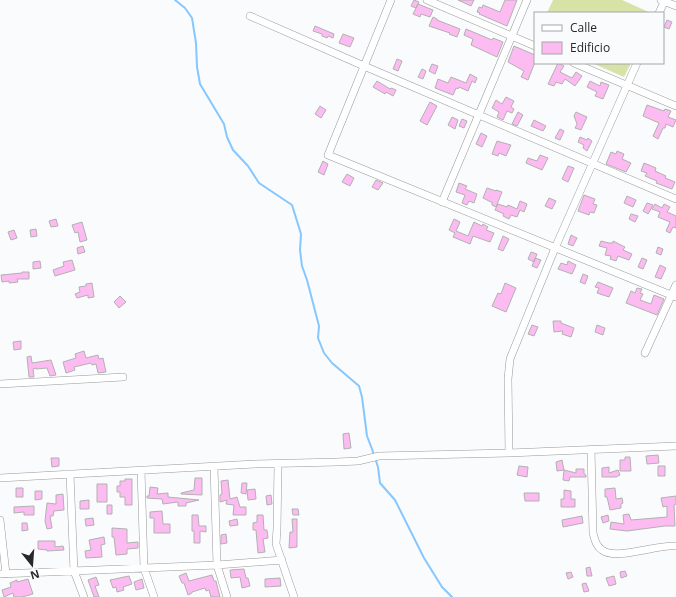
<svg xmlns="http://www.w3.org/2000/svg" width="676" height="597" font-family="'Open Sans',sans-serif">
	<style>
		.green { fill: #d6e2a6 }
		.lines { fill: none; stroke-linecap: round; stroke-linejoin: round }
		.stream { stroke: #86c7fe; stroke-width: 2 }
		.building { fill: #fcbbf1; stroke: #b2b1b1 }
		.street-casing { stroke: #98999a; stroke-width: 8 }
		.street { stroke: #fff; stroke-width: 7 }
	</style>
	<rect width="100%" height="100%" fill="#fafbfc"/>
	<path class="green" d="M553 0H622L651 13H547Z
		M592 63H631L624 77Z"/>
	<g class="lines">
		<path class="stream" d="M175 0 185 8 192 18 196 43 197 67 200 84 224 124 227 137 233 150 248 166 259 183 292 205 301 234 300 250 302 266 307 280 319 326 318 338 324 353 332 363 359 386 362 397 367 436 372 449 378 467 380 483 395 500 424 558 442 587 452 597"/>
	</g>
	<path class="building" d="M414 0 419 2 416 8 411 6Z
		M458 0H474L471 6Z
		M505 0H517L507 26 479 14 480 13 477 12 479 7 482 8 483 5 500 12Z
		M418 4 433 10 430 17 421 14 420 17 413 14Z
		M433 17 437 19V20L460 29 457 37 449 34 450 33 429 26Z
		M667 20 672 22 669 29 664 27Z
		M315 26 334 34 333 38 328 36 327 38 322 36V34L313 31Z
		M466 29 492 40 493 38 503 42 497 57 471 45 473 39 464 35Z
		M343 34 354 38 350 47 339 43Z
		M514 46 535 55V62L528 80 521 77 524 71 508 62Z
		M397 59 402 61 398 71 393 69Z
		M558 63 564 66 560 72 572 78 576 72 582 76 575 86 565 79 562 84 556 82 554 86 548 84Z
		M432 64 438 66 435 74 429 71Z
		M422 69 426 71 423 79 418 77Z
		M470 74 477 78 475 83 472 81 468 91 459 87 458 89 456 88 453 95 435 88 438 79 448 83 451 77 466 83Z
		M377 81 390 89 391 88 396 90 393 96 386 92 385 94 373 87Z
		M590 81 600 86 601 82 609 85 603 99 595 96 597 92 587 87Z
		M506 97 514 101 511 107 514 109 512 113 507 111 503 120 497 117 499 112 492 108 496 100 502 104Z
		M430 102 437 106 427 125 420 121Z
		M647 105 664 111 665 109 671 111 668 117 676 120 673 127 666 124 665 128H663L658 139 653 136 659 123 643 116Z
		M320 106 326 110 321 118 315 114Z
		M518 112 523 115 517 126 512 124Z
		M576 112 587 117 581 130 575 128 577 124 574 116Z
		M452 117 458 120 455 129 448 125Z
		M462 119 467 121 464 128 459 126Z
		M534 120 546 126 543 131 531 126Z
		M560 129 564 131 560 140 555 138Z
		M481 133 487 136 482 147 476 144Z
		M580 137 587 140 588 138 592 141 587 151 583 148 584 145 578 142Z
		M497 141 511 145 506 156 499 153 498 156 492 154Z
		M617 151 624 154 622 159 631 163 626 172 606 164 611 152 616 154Z
		M540 155 548 158 542 170 526 163 528 158 537 161Z
		M323 161 328 164 324 175 318 172Z
		M644 163 656 168 655 171 666 176 665 178 675 182 672 189 656 183 657 181 645 176 647 173 641 171Z
		M568 166 574 168 568 182 562 179Z
		M347 174 354 178 350 186 342 182Z
		M376 180 383 183 378 190 372 187Z
		M459 183 467 186 465 189 477 194 474 203 469 201 467 205 462 203 465 195 456 192Z
		M487 188 496 191V190L502 192 496 207 492 205V202H491L483 198Z
		M584 195 595 199 593 204 597 205 594 213 590 212 589 215 578 211Z
		M627 196 636 200 633 207 624 203Z
		M549 198 556 201 552 209 545 206Z
		M520 201 527 204 524 212 520 210 517 217 511 215 509 219 503 216 504 214 495 210 498 204 507 207 508 205 517 209Z
		M647 203 653 205 648 214 643 211Z
		M655 204 662 208 664 204 670 207 667 212 676 216V228L673 227 670 233 666 231 670 222 658 217 660 212 652 209Z
		M631 214 638 216 635 222 629 219Z
		M56 219 58 226 51 227 49 221Z
		M454 219 460 222 456 231 468 236 474 222 482 226 483 224 488 227 486 230 494 233 490 242 473 236 470 244 453 237 455 233 449 230Z
		M82 222 87 240 80 242 78 232 75 233 72 225Z
		M36 229 37 236 31 237 30 230Z
		M14 230 17 238 11 240 8 232Z
		M571 235 577 238 573 246 568 244Z
		M503 236 509 239 503 251 498 249Z
		M601 241 609 243H613V241L625 247 623 250 632 254 629 260 618 256 616 261 610 259 611 256 605 255 607 248 599 246Z
		M83 246 85 252 78 254 77 248Z
		M658 247 663 249 661 255 656 253Z
		M531 252 537 254 534 262 528 259Z
		M535 258 541 260 537 268 532 266Z
		M642 258 647 260 643 269 638 267Z
		M72 260 75 270 55 276 53 270 64 266 63 262Z
		M40 261 41 268 33 269V262Z
		M568 261 576 265 572 274 558 269 561 263 567 265Z
		M660 265 666 268 661 279 655 277Z
		M22 272H29V279H17L18 282 9 283V281L2 282 1 275 22 273Z
		M583 274 588 276 585 284 580 282Z
		M598 282 613 288 609 297 597 293 599 288 595 287Z
		M92 283 94 297 88 298V295L77 298 75 294 80 292 79 287 86 286V284Z
		M505 283 516 288 506 312 492 306 498 293 501 294Z
		M637 288 642 289 640 293 643 294 640 300 651 304 654 295 664 299 657 315 626 303 631 291 635 293Z
		M120 296 126 302 119 308 114 302Z
		M553 321H561V323L574 328 571 337 562 334 563 331 554 332Z
		M532 325 538 327 534 336 528 334Z
		M597 325 605 328 603 335 595 332Z
		M21 341V349L14 350 13 342Z
		M84 351 86 358 98 355 99 359 103 358 106 372 98 373 96 364 92 365 91 363 74 367 75 370 66 373 63 362 76 358 75 354Z
		M31 356 32 363 51 360 56 375 50 376 47 368 36 369V368L33 369 34 377H29L27 357Z
		M349 433 351 448 344 449 343 434Z
		M658 455 659 463 647 464 646 456Z
		M625 457H630L631 471H620V460H625Z
		M51 458H59V466L52 467Z
		M562 460 564 470 557 471 556 462Z
		M519 466 528 467 527 477 517 475Z
		M658 466H665V476H658Z
		M609 467V473L618 470 620 475 616 477H602V468Z
		M576 469H584V474L586 475V477H570L569 481 563 480 564 470 576 473Z
		M195 478H202V495L181 494V493L194 490Z
		M125 479H132V505H125V497H120V492H117V486H120V481H125Z
		M228 480 230 499 237 497 240 507H246V515H233L234 505 226 504 227 500 220 502V495L222 494 221 481Z
		M242 483H247L246 494 241 493Z
		M97 484H107V502H97Z
		M150 487 158 488 157 494 168 493V497L199 500 186 503V506H178V502L163 504 162 499 147 498V496H149Z
		M16 488H23V497H16Z
		M615 488 616 499 622 498 623 503 621 504V508L610 510 607 497H605V489Z
		M255 489 256 499 248 500 247 490Z
		M564 490 571 491V499H575V507H561V499H564Z
		M35 491H42V499L35 500Z
		M524 493H539V501H525Z
		M63 494 64 510 54 511 53 516H50L52 528 47 529 45 521 47 503 56 504V495Z
		M271 495 272 504 267 505 266 496Z
		M676 496V504L674 505 675 526H665L627 531 610 529 611 522 624 524 623 515 629 514 631 520 667 517V506L663 507 661 498Z
		M89 500V509H80V501Z
		M107 505H112V514H107Z
		M34 506V515H24V512L14 513V507Z
		M292 509H298L299 515H293Z
		M162 511 163 524H170V533H154V518H150V512Z
		M192 515H198L199 526H206V532L200 531V543H194V531H192Z
		M257 515H263L264 530H267L268 538 263 539 265 552 258 553 256 530H253V523L257 522Z
		M608 515 609 521 603 523 601 517Z
		M582 516 583 523 563 527 562 520Z
		M93 518 94 525 86 526 85 519Z
		M237 519 238 525 230 526 229 521Z
		M292 519H297V547L289 548 290 532H293Z
		M22 523H27L28 530 22 531Z
		M112 528 127 529V543L138 542V548L127 549V554L116 555 114 537H112Z
		M226 534 227 543 221 544V535Z
		M104 537 105 544 101 545 102 557 86 558 85 551 91 550 89 540Z
		M38 541H55V547L63 546 64 550 47 551V550L38 549Z
		M590 567 592 576H587L586 568Z
		M244 569 246 578H248L250 586 242 588 240 577 231 578 230 570Z
		M625 571 627 576 621 578 620 572Z
		M571 572 573 577 568 579 566 573Z
		M186 573 189 581 212 575 214 581H216L220 597H211L209 590 206 591 205 588 192 592V593L188 595 184 583H182L179 576Z
		M129 576 132 584 123 587 124 590 117 592 116 587 113 588 110 580Z
		M614 576 616 584 609 586 606 578Z
		M96 577 99 585 95 586 99 597H94L88 580Z
		M280 578 281 586 265 587V579Z
		M28 579 33 594 22 597H14L13 593 4 597 2 590 11 587 10 583 17 580V582Z
		M142 579 144 588 136 590 134 582Z
		M586 583 589 591 584 592 582 584Z"/>
	<g class="lines">
		<defs>
			<path id="street" d="M391 0 328 155 676 297
				M427 0 535 46
				M661 0 676 6
				M659 13 665 0
				M250 16 364 66 676 199
				M574 63 676 106
				M442 202 527 0
				M645 353 676 285
				M0 384 123 377
				M591 449 593 533C595 540 596 546 602 550 616 561 658 544 676 546
				M509 453 508 379 510 359 555 248 637 63
				M278 464 277 529 276 544 294 597
				M214 467 217 565 227 597
				M141 470 144 568 154 597
				M70 474 74 571 84 597
				M0 478 255 464 337 462 358 461 379 456 509 453 676 446
				M0 520 6 574
				M0 574 217 565 282 560"/>
		</defs>
		<use href="#street" class="street-casing"/>
		<use href="#street" class="street"/>
	</g>
	<rect x="534" y="12" width="130" height="52" fill="#fafbfc" stroke="#a6a7a7"/>
	<rect x="542" y="25" width="20" height="6" fill="#ffffff" stroke="#a6a7a7"/>
	<text x="570" y="32" font-size="12" fill="#272828">Calle</text>
	<rect x="542" y="42" width="20" height="12" fill="#fcbbf1" stroke="#a6a7a7"/>
	<text x="570" y="52" font-size="12" fill="#272828">Edificio</text>
	<g transform="translate(32 565) rotate(163)" stroke="#fafbfc" stroke-width="3" paint-order="stroke">
	<path d="M0-3L7 15L0 10L-7 15Z" fill="#272828"/>
	<text y="-6" font-size="11" font-weight="bold" text-anchor="middle" fill="#272828">N</text>
	</g>
</svg>
